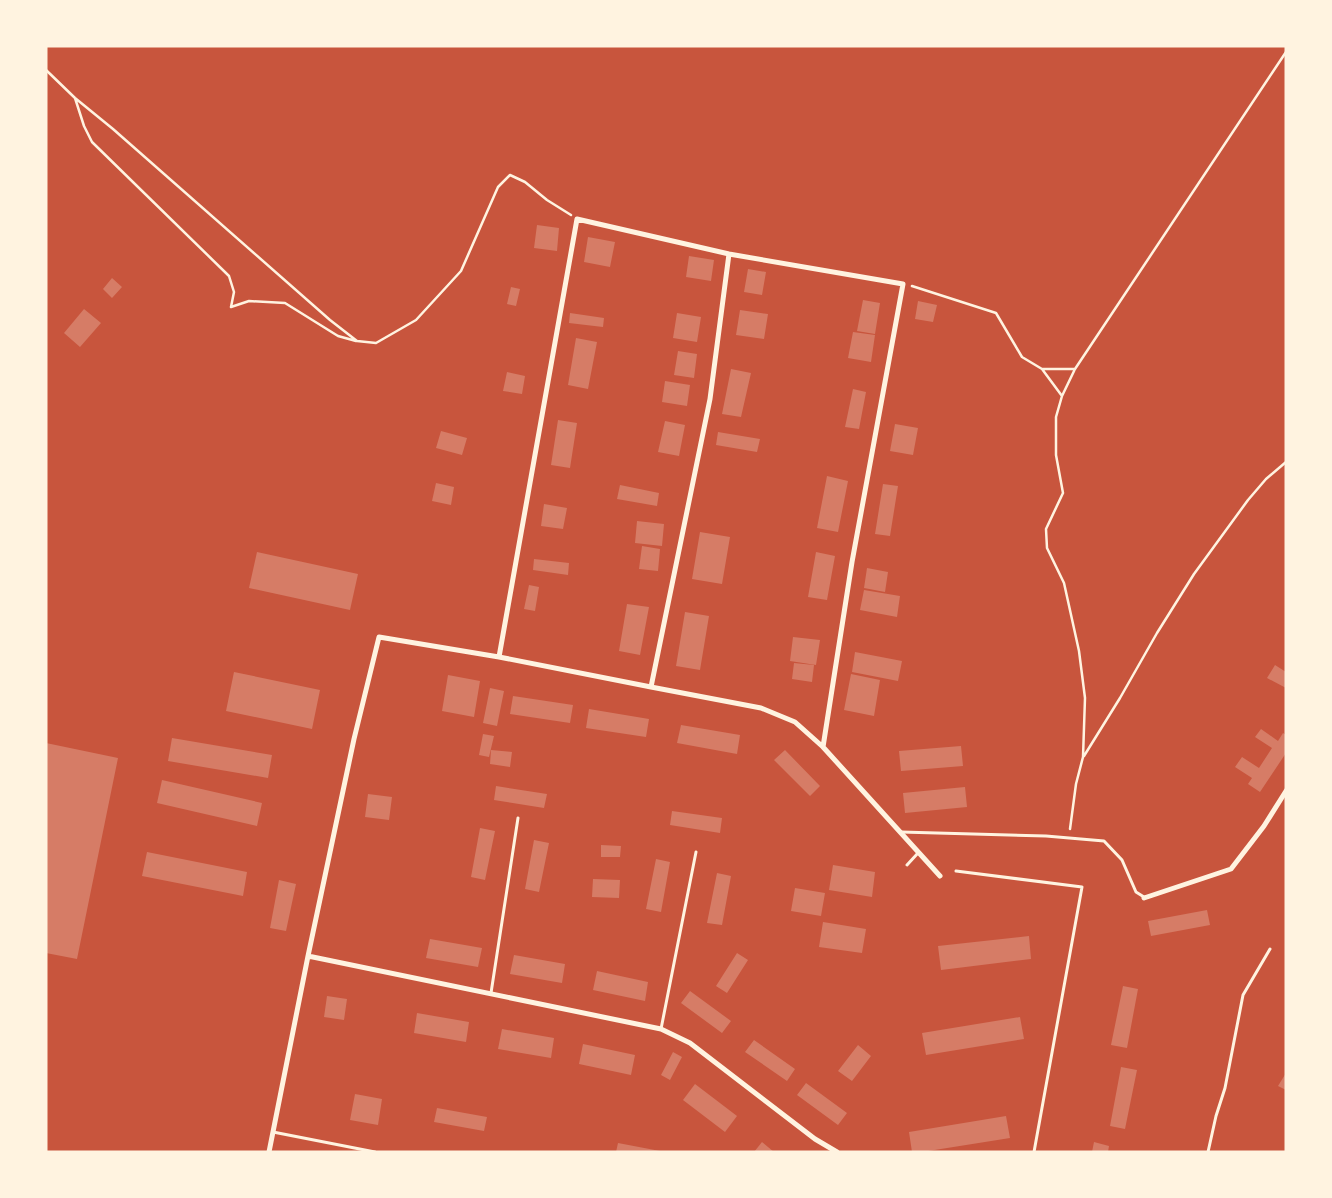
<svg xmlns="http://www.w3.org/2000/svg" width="1332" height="1198" font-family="Helvetica,sans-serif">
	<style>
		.building { fill: #d67c66 }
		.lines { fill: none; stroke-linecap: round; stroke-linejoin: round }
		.path { stroke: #fff3e0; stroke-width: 2.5 }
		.service { stroke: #fff3e0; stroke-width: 3 }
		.minor { stroke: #fff3e0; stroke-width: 5 }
	</style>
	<rect width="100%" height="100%" fill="#c8553d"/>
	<path class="building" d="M537 225 559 228 557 251 534 248Z
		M588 237 615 242 610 267 584 262Z
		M689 256 714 260 711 281 686 277Z
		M748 269 766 272 762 295 744 292Z
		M112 278 122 287 112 298 103 289Z
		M511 287 520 289 516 306 507 304Z
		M863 300 880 303 875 334 857 331Z
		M918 301 937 305 933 322 915 319Z
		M84 309 101 323 80 347 64 333Z
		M740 310 768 314 764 339 736 335Z
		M570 313 604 318 603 327 569 323Z
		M677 313 701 317 697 342 673 338Z
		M853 332 875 335 871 362 848 358Z
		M576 338 597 342 588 389 568 385Z
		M678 351 697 354 694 378 674 375Z
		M731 369 751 373 741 417 722 414 727 389 739 391 727 389Z
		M507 372 525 376 522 394 503 391Z
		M665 381 690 385 687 406 662 402Z
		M853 389 866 392 859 429 845 427Z
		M558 420 577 423 570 468 551 465Z
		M665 421 685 425 679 456 658 452Z
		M895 424 918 428 913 455 890 451Z
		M441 431 467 438 462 455 436 448Z
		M718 432 760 439 757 452 716 445Z
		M827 476 848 481 838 532 817 528Z
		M436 483 454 487 451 505 432 501Z
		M883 484 898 486 890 536 875 534Z
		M620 485 659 493 657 506 617 499Z
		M544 504 567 508 563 529 541 526Z
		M637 521 664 524 662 546 635 543Z
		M700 532 730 537 722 584 692 579Z
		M642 546 660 549 658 571 639 569Z
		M257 552 358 574 350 610 249 588Z
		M816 552 835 556 827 600 808 597Z
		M534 559 569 563 568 575 533 570Z
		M867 568 888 572 885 592 864 588Z
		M529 585 539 587 535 611 524 609Z
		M864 590 900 596 897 617 860 610Z
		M627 604 649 607 640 655 619 651Z
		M685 612 709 616 700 670 676 666Z
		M793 637 820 640 816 665 790 661Z
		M855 652 902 661 898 681 852 672Z
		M794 663 814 665 812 682 792 679Z
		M1275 665 1286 672V688L1267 678Z
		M234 672 320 690 312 729 226 711Z
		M851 674 880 680 874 716 844 710Z
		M448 675 480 681 474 717 442 711Z
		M490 688 504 691 497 726 483 723Z
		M513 696 573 705 570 723 510 714Z
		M589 709 649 719 646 737 586 728Z
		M681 725 740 735 737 754 677 743Z
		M1261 729 1278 741 1283 733 1286 735V753L1260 792 1248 784 1252 778 1235 767 1242 757 1259 768 1272 748 1255 737Z
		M483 734 494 736 489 757 479 755Z
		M172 738 272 755 268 778 168 761Z
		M46 743 118 758 77 959 46 953Z
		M961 746 963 766 901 771 899 751Z
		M491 750 512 752 510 767 490 764Z
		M785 750 820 786 810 796 774 760Z
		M162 780 262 803 257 826 157 803Z
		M496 786 547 794 544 808 494 800Z
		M965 787 967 807 905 813 903 793Z
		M368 794 392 797 389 820 365 817Z
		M672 811 722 818 720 833 670 825Z
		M480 828 495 831 485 880 471 877Z
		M534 840 549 843 539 892 525 889Z
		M601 845 621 846 620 857H601Z
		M147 852 247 872 243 896 142 876Z
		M656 859 670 862 661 912 646 909Z
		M833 865 875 872 872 897 829 890Z
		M717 873 731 876 722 925 707 923Z
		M593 879 620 880 619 898 592 897Z
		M279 880 296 884 286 931 270 928Z
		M795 888 825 893 821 916 791 911Z
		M1207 910 1210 925 1151 936 1148 921Z
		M823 922 866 929 862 953 819 947Z
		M1029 936 1031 959 941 970 938 946Z
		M430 939 482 948 478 967 426 958Z
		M737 953 748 960 727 993 716 986Z
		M514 955 565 964 562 983 510 974Z
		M597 971 648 982 645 1001 593 990Z
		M1123 986 1138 989 1127 1048 1111 1045Z
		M690 991 731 1021 722 1033 681 1003Z
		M327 996 347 999 344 1020 324 1017Z
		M417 1013 469 1022 466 1042 414 1033Z
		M1020 1017 1024 1039 926 1055 922 1033Z
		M502 1029 554 1038 551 1058 498 1049Z
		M754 1040 795 1069 787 1081 745 1052Z
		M583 1044 635 1055 631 1075 579 1064Z
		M858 1045 871 1056 852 1081 838 1071Z
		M673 1052 682 1057 670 1080 661 1075Z
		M1121 1067 1137 1070 1125 1129 1110 1126Z
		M1286 1073V1090L1278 1086Z
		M806 1083 847 1113 838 1125 797 1095Z
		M695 1084 737 1116 725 1132 683 1100Z
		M355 1094 382 1099 378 1125 350 1120Z
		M437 1108 487 1117 484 1131 434 1122Z
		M1006 1116 1010 1138 922 1152H912L909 1132Z
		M762 1142 774 1152H754Z
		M1094 1142 1109 1146 1108 1152H1092Z
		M618 1143 660 1151V1152H616Z"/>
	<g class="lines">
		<path class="path" d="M46 70 75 98 113 129 330 320 357 341 376 343 416 320 461 271 498 187 510 175 525 182 547 200 571 215
			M75 98 84 126 92 142 229 276 234 292 231 307
			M912 286 996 313 1022 357 1042 369 1062 396 1075 369 1286 52
			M231 307 249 301 285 303 338 336 356 341
			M1042 369H1075
			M1062 396 1056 417V455L1063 493 1046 529 1047 548 1064 583 1079 651 1085 698 1083 757 1076 784 1070 829
			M1084 756 1120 698 1157 633 1194 574 1248 500 1266 479 1286 462"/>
		<path class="service" d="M901 832 1046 836 1104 841 1122 860 1136 892 1144 897
			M907 865 918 853
			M956 871 1082 887 1034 1152
			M491 993 518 818
			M661 1029 696 852
			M273 1132 375 1152
			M1208 1152 1216 1116 1225 1088 1243 995 1270 949"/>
		<path class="minor" d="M499 657 577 219 729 254 903 284 852 562 823 747
			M651 687 710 399 729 254
			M1144 898 1231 869 1264 826 1286 791
			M308 956 354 739 379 637 499 657 651 687 761 708 795 722 823 747 940 876
			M269 1152 308 956 661 1029 690 1043 815 1139 837 1152"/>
	</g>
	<rect width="1332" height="1198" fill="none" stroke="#fff3e0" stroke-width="95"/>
</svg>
